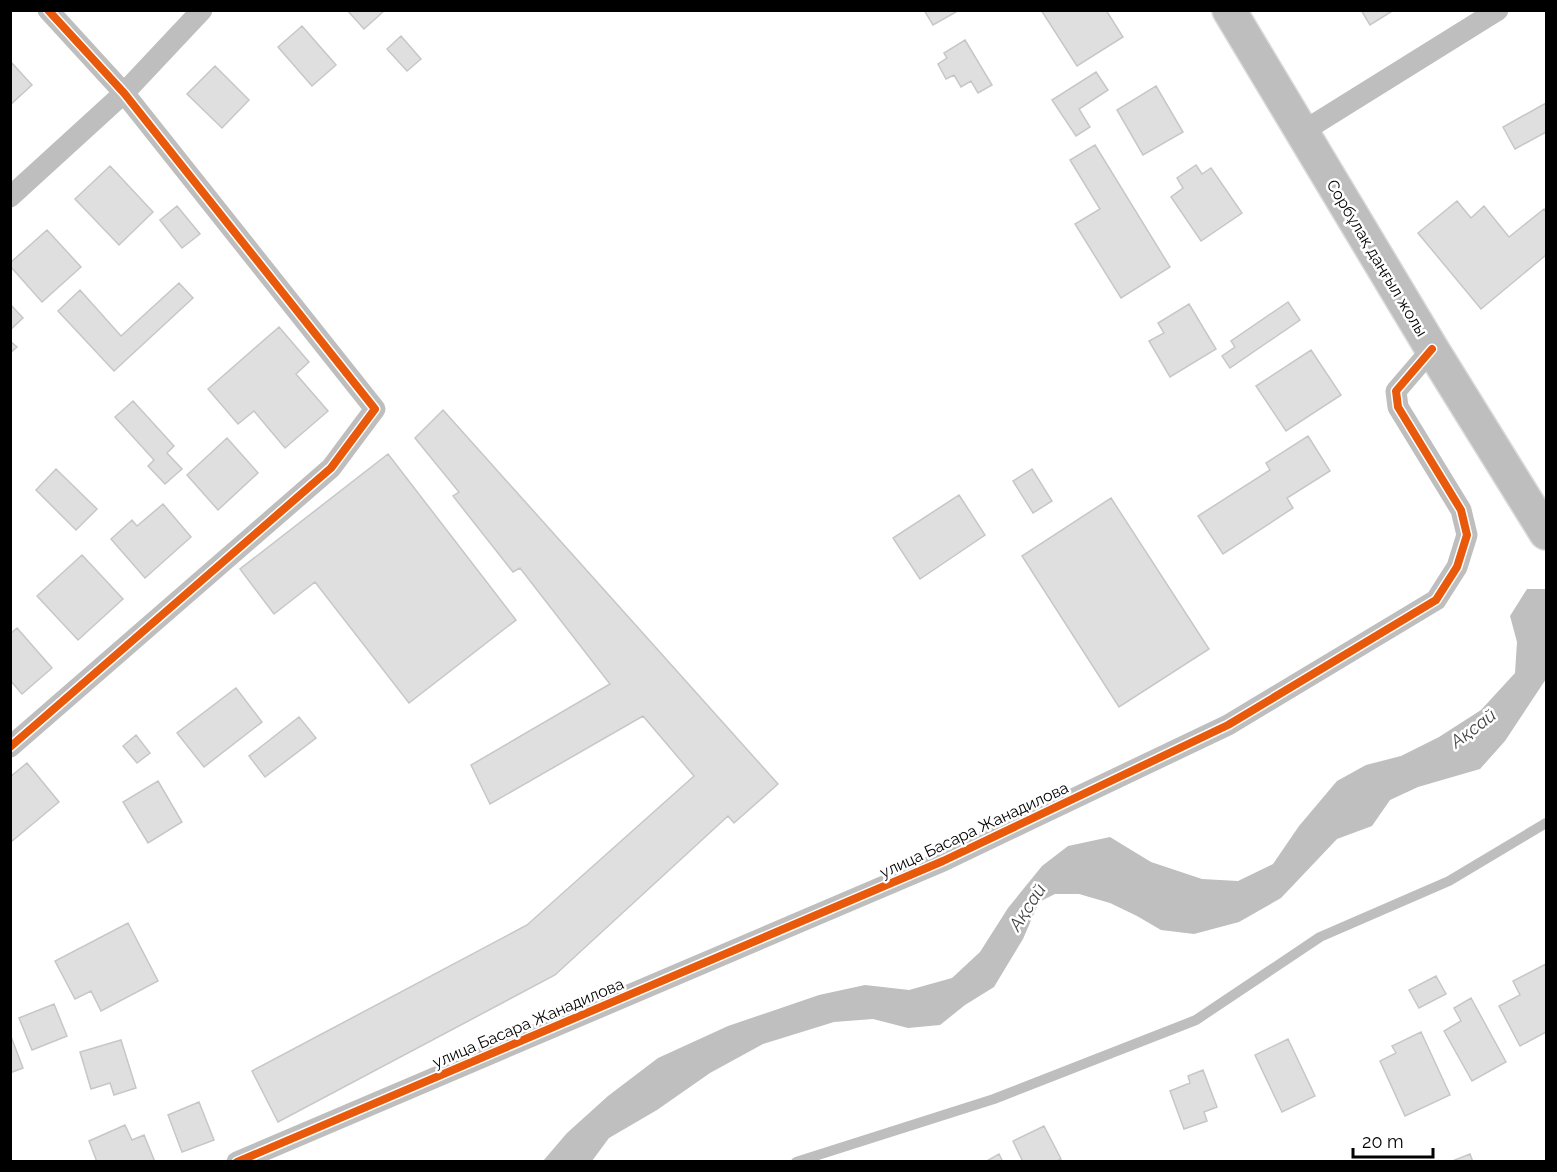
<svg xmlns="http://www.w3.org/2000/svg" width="1557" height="1172" font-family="Raleway,sans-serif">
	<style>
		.water { fill: #bfbfbf }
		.building { fill: #dfdfdf; stroke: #c7c7c7; stroke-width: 1.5 }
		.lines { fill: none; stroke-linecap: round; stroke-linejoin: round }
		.primary-casing { stroke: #dbdbdb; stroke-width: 36 }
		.lane { stroke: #bebebe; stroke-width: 10 }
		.street { stroke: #bebebe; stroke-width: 21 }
		.primary { stroke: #bebebe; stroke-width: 33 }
		.cycleway-casing { stroke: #fff; stroke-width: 11 }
		.cycleway { stroke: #e8590c; stroke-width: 8 }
		.labels { text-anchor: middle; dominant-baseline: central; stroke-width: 5; stroke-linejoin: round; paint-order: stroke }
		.street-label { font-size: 16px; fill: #000; stroke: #fff }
		.water-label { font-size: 18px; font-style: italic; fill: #444; stroke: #fff }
	</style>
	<rect width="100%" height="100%" fill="#fff"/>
	<path class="water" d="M1527 589H1546V679L1505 741 1480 769 1418 787 1390 800 1372 826 1337 839 1281 898 1239 922 1194 934 1161 930 1137 916 1110 903 1079 894H1055L1039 902 1023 939 994 987 965 1005 940 1025 908 1028 873 1019 834 1022 763 1044 710 1073 657 1110 609 1138 592 1161H543L567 1133 608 1096 658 1058 728 1026 819 995 865 985 909 990 952 978 980 952 1008 908 1042 866 1068 846 1110 837 1151 862 1202 879 1238 881 1273 864 1299 826 1337 781 1366 765 1401 756 1439 737 1481 710 1515 673 1517 642 1510 616Z"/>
	<path class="building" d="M347 10H384V11L364 29Z
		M924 10H955L956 12 933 25Z
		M1041 10H1106L1123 37 1077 66Z
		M1361 10H1394L1370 25Z
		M302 26 336 65 312 86 278 47Z
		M401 36 421 59 407 71 387 49Z
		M965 40 992 85 978 93 971 81 961 87 954 75 946 79 938 64 947 58 944 53Z
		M10 61 32 85 10 105Z
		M215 66 249 100 222 128 187 94Z
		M1096 72 1108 90 1079 109 1090 127 1076 136 1052 100Z
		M1156 86 1183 132 1143 155 1117 110Z
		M1546 103V132L1515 149 1503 127Z
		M1095 145 1170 267 1121 298 1075 224 1100 209 1070 160Z
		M1196 165 1202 174 1211 168 1242 213 1201 241 1171 197 1183 188 1177 178Z
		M110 166 153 212 119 245 75 199Z
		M1457 201 1471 218 1484 206 1509 237 1544 209 1546 212V255L1481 309 1418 233Z
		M177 206 200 234 182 248 160 220Z
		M47 230 81 267 42 302 10 266V263Z
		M179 283 193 298 114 371 58 311 80 290 121 336Z
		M1288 302 1300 320 1230 368 1222 356 1235 347 1231 341Z
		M10 304 23 318 10 330Z
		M1189 304 1216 349 1170 377 1149 341 1164 333 1158 323Z
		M279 327 309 362 296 374 328 411 285 448 254 411 238 424 208 389Z
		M10 341 17 347 10 353Z
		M1311 350 1341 395 1286 431 1256 386Z
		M133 401 174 446 167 453 182 469 165 484 148 466 154 460 115 417Z
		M443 410 778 784 734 823 728 816 555 975 278 1122 252 1071 527 925 694 776 643 716 490 804 471 765 610 684 520 568 513 572 453 496 459 492 415 438Z
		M1308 436 1330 471 1287 498 1293 508 1223 554 1198 516 1270 470 1266 463Z
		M227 438 258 473 218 510 187 475Z
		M388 454 516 620 409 703 315 582 274 614 240 569Z
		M56 469 97 509 76 530 36 490Z
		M1032 469 1052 501 1033 513 1013 481Z
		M959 495 985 535 920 579 893 538Z
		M1111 498 1209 649 1119 707 1022 556Z
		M163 504 191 537 145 578 111 539 132 520 137 526Z
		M82 555 123 599 78 640 37 596Z
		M17 628 52 668 22 694 10 680V634Z
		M236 688 262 722 204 767 177 733Z
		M299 717 316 738 265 777 249 756Z
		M136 735 150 753 137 763 123 746Z
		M27 763 59 802 11 842 10 777Z
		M158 781 182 822 148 843 123 802Z
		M128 923 158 981 101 1011 91 991 75 999 55 961Z
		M1546 964V1032L1520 1046 1499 1006 1520 995 1513 981Z
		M1436 976 1446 994 1419 1008 1409 990Z
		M1471 998 1506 1062 1472 1081 1444 1031 1461 1021 1454 1008Z
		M54 1004 67 1036 32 1050 19 1018Z
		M1421 1032 1450 1095 1405 1116 1380 1061 1396 1053 1392 1046Z
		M10 1034 23 1068 10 1073Z
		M1288 1039 1315 1096 1282 1112 1255 1055Z
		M121 1040 136 1088 114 1095 110 1083 91 1089 80 1052Z
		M1203 1070 1217 1107 1204 1112 1207 1121 1184 1129 1170 1091 1190 1083 1188 1076Z
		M199 1102 214 1140 182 1152 168 1115Z
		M125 1125 132 1140 144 1135 155 1162H97L89 1141Z
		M1044 1126 1061 1159 1055 1162H1023L1013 1141Z
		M999 1154 1003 1162H985Z
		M1470 1154 1473 1162H1450Z"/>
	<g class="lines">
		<defs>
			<path id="primary" d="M1229 10 1432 349 1546 533"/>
		</defs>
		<use href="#primary" class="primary-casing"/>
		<path class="lane" d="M796 1162 994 1099 1196 1020 1320 937 1449 881 1546 823"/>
		<path class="street" d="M1302 132 1498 10
			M10 197 124 93 202 10
			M10 747 331 468 375 409 124 93 48 10
			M237 1162 943 861 1228 725 1436 600 1457 567 1467 535 1461 510 1398 407 1396 391 1432 349"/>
		<use href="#primary" class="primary"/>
		<defs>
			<path id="cycleway" d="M10 747 331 468 375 409 124 93 48 10
				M237 1162 943 861 1228 725 1436 600 1457 567 1467 535 1461 510 1398 407 1396 391 1432 349"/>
		</defs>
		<use href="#cycleway" class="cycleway-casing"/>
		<use href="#cycleway" class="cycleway"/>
	</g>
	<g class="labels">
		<g class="street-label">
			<text transform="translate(1377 258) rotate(59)">Сорбұлақ даңғыл жолы</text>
			<text transform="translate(974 830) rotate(-25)">улица Басара Жанадилова</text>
			<text transform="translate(528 1023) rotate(-23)">улица Басара Жанадилова</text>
		</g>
		<g class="water-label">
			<text transform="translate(1473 728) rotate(-37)">Ақсай</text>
			<text transform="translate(1027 907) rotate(-57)">Ақсай</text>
		</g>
	</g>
	<rect width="1557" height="1172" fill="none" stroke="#000000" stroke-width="24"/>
	<path d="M1353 1148v9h80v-9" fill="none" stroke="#000000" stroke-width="3"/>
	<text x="1362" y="1148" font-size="18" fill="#000000" stroke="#ffffff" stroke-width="4.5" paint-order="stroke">20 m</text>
</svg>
